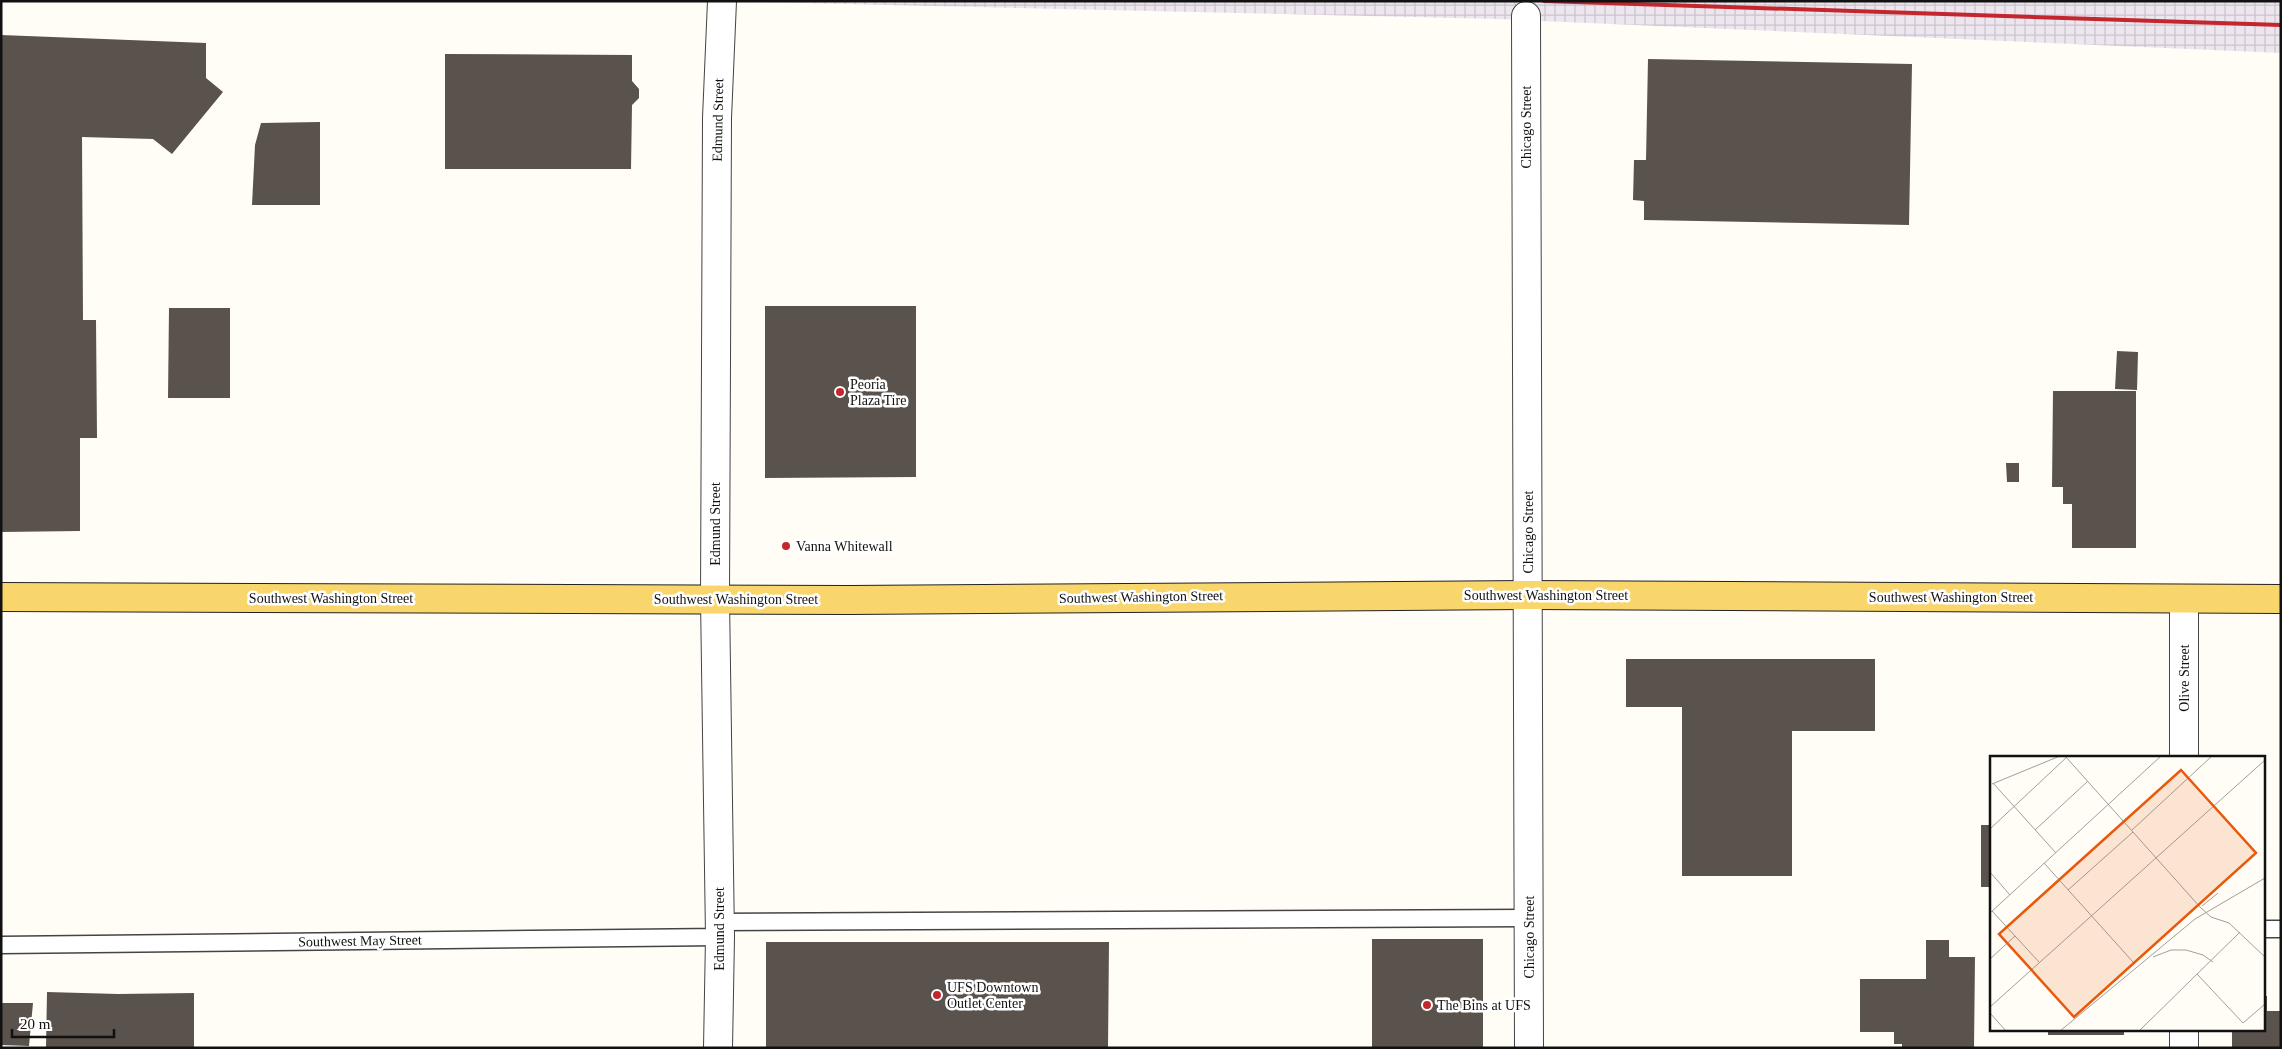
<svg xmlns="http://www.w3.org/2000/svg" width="2282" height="1049" font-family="Georgia,serif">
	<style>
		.industrial { fill: url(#industrial-grid) }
		.building { fill: #5a524d }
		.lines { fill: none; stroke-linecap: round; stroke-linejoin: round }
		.lane-casing { stroke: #444; stroke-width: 19 }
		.street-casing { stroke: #444; stroke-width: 30 }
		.primary-casing { stroke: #222; stroke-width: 30 }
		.lane { stroke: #fff; stroke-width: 16 }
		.street { stroke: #fff; stroke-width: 28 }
		.primary { stroke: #f9d66b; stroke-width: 28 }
		.rail { stroke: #c4262e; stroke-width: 4 }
		.poi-dot { fill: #c4262e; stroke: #fff; stroke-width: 2 }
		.labels { text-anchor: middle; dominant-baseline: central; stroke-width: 5; stroke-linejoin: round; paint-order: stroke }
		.street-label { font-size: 14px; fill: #111; stroke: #fff }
		.poi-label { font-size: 14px; fill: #111; stroke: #fff; text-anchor: start }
		.inset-road { fill: none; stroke: #a09f9a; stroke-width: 1 }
		.view { fill: #e8590c; fill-opacity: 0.15; stroke: #e8590c; stroke-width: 2.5 }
		.inset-edge { fill: none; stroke: #111; stroke-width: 2.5 }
	</style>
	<defs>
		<pattern id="industrial-grid" width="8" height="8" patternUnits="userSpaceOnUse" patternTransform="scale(1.25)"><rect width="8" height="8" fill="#eee6ef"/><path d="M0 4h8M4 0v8" fill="none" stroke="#cbc4cc"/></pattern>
	</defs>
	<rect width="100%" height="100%" fill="#fffdf5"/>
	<path class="industrial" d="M715 1H2281V53L1498 19Z"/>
	<path class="building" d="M1 35 206 43V78L223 92 172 154 153 139 82 137 83 320H96L97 438H80V531L1 532Z
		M445 54 632 55V81L639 89V98L632 105 631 169H445Z
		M1648 59 1912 64 1909 225 1644 220V201L1633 200 1634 160H1646Z
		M320 122V205H252L255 145 261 123Z
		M765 306H916V477L765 478Z
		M169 308H230V398H168Z
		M2117 351 2138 352 2137 390 2115 389Z
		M2053 391H2136V548H2072V504H2063V487H2052Z
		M2006 463H2019V482H2007Z
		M1626 659H1875V731H1792V876H1682V707H1626Z
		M1981 825H1991V887H1981Z
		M1372 939H1483V1048H1372Z
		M1926 940H1949V957H1975L1974 1048H1902V1044H1894V1032H1860V979H1926Z
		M766 942H1109L1108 1048H766Z
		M47 992 118 994 194 993V1048H46Z
		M2263 996H2267V1011H2281V1048H2232V1030H2263Z
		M1 1003H33L29 1046 1 1045Z
		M2048 1030H2124V1035H2048Z"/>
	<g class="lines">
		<defs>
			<path id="lane" d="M720 922 1529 918
				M2263 929H2281
				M1 945 720 937"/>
			<path id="street" d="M1526 16 1529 1048
				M2184 599V758
				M718 1048 720 937 715 599 717 118 722 1
				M2184 1048V1030"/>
			<path id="primary" d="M1 597 850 600 1528 595 2281 599"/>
		</defs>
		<use href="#lane" class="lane-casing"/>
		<use href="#street" class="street-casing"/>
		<use href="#primary" class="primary-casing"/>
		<use href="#lane" class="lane"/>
		<use href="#street" class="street"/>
		<use href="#primary" class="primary"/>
		<path class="rail" d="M1544 1 2281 25"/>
	</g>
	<g class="poi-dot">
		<circle cx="840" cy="392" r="5"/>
		<circle cx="786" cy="546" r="5"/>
		<circle cx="937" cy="995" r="5"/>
		<circle cx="1427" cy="1005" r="5"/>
	</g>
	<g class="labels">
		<g class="street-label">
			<text transform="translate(718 120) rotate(-89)">Edmund Street</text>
			<text transform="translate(1526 127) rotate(-90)">Chicago Street</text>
			<text transform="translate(715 524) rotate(-90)">Edmund Street</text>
			<text transform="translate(1528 532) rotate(-90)">Chicago Street</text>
			<text x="1546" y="595">Southwest Washington Street</text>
			<text transform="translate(1141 597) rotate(-1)">Southwest Washington Street</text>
			<text x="1951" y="597">Southwest Washington Street</text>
			<text x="331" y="598">Southwest Washington Street</text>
			<text x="736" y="599">Southwest Washington Street</text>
			<text transform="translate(2184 678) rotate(-90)">Olive Street</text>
			<text transform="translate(719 929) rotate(-90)">Edmund Street</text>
			<text transform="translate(1529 937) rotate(-90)">Chicago Street</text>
			<text transform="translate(360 941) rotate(-1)">Southwest May Street</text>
		</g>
		<g class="poi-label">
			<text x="850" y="384">Peoria<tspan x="850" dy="16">Plaza Tire</tspan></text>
			<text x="796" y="546">Vanna Whitewall</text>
			<text x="947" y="987">UFS Downtown<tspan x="947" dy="16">Outlet Center</tspan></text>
			<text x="1437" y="1005">The Bins at UFS</text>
		</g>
	</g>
	<g transform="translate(1990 756)">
		<rect width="275" height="275" fill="#fffdf5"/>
		<path class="inset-road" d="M75 0 210 151 221 161 239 167 275 201M3 27 66 97M2 28 70 0M0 73 78 0M45 74 98 25M142 74 222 0M54 107 143 206M0 116 20 139M78 134 143 76M212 150 228 137M2 155 49 206M0 157 171 0M163 201 181 194H196L213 199 223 206M0 203 25 180M207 218 253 267 275 248M0 251 275 4M0 257 16 275M70 275 205 163 275 122M149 275 250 176"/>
		<path class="view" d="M191 14 266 97 84 261 9 178Z"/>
		<rect width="275" height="275" class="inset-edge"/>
	</g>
	<rect width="2282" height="1049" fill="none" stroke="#111111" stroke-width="5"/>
	<path d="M12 1029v8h102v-8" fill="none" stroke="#111111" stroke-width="2.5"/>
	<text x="20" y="1029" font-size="15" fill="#111111" stroke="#ffffff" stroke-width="4" paint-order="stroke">20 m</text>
</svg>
